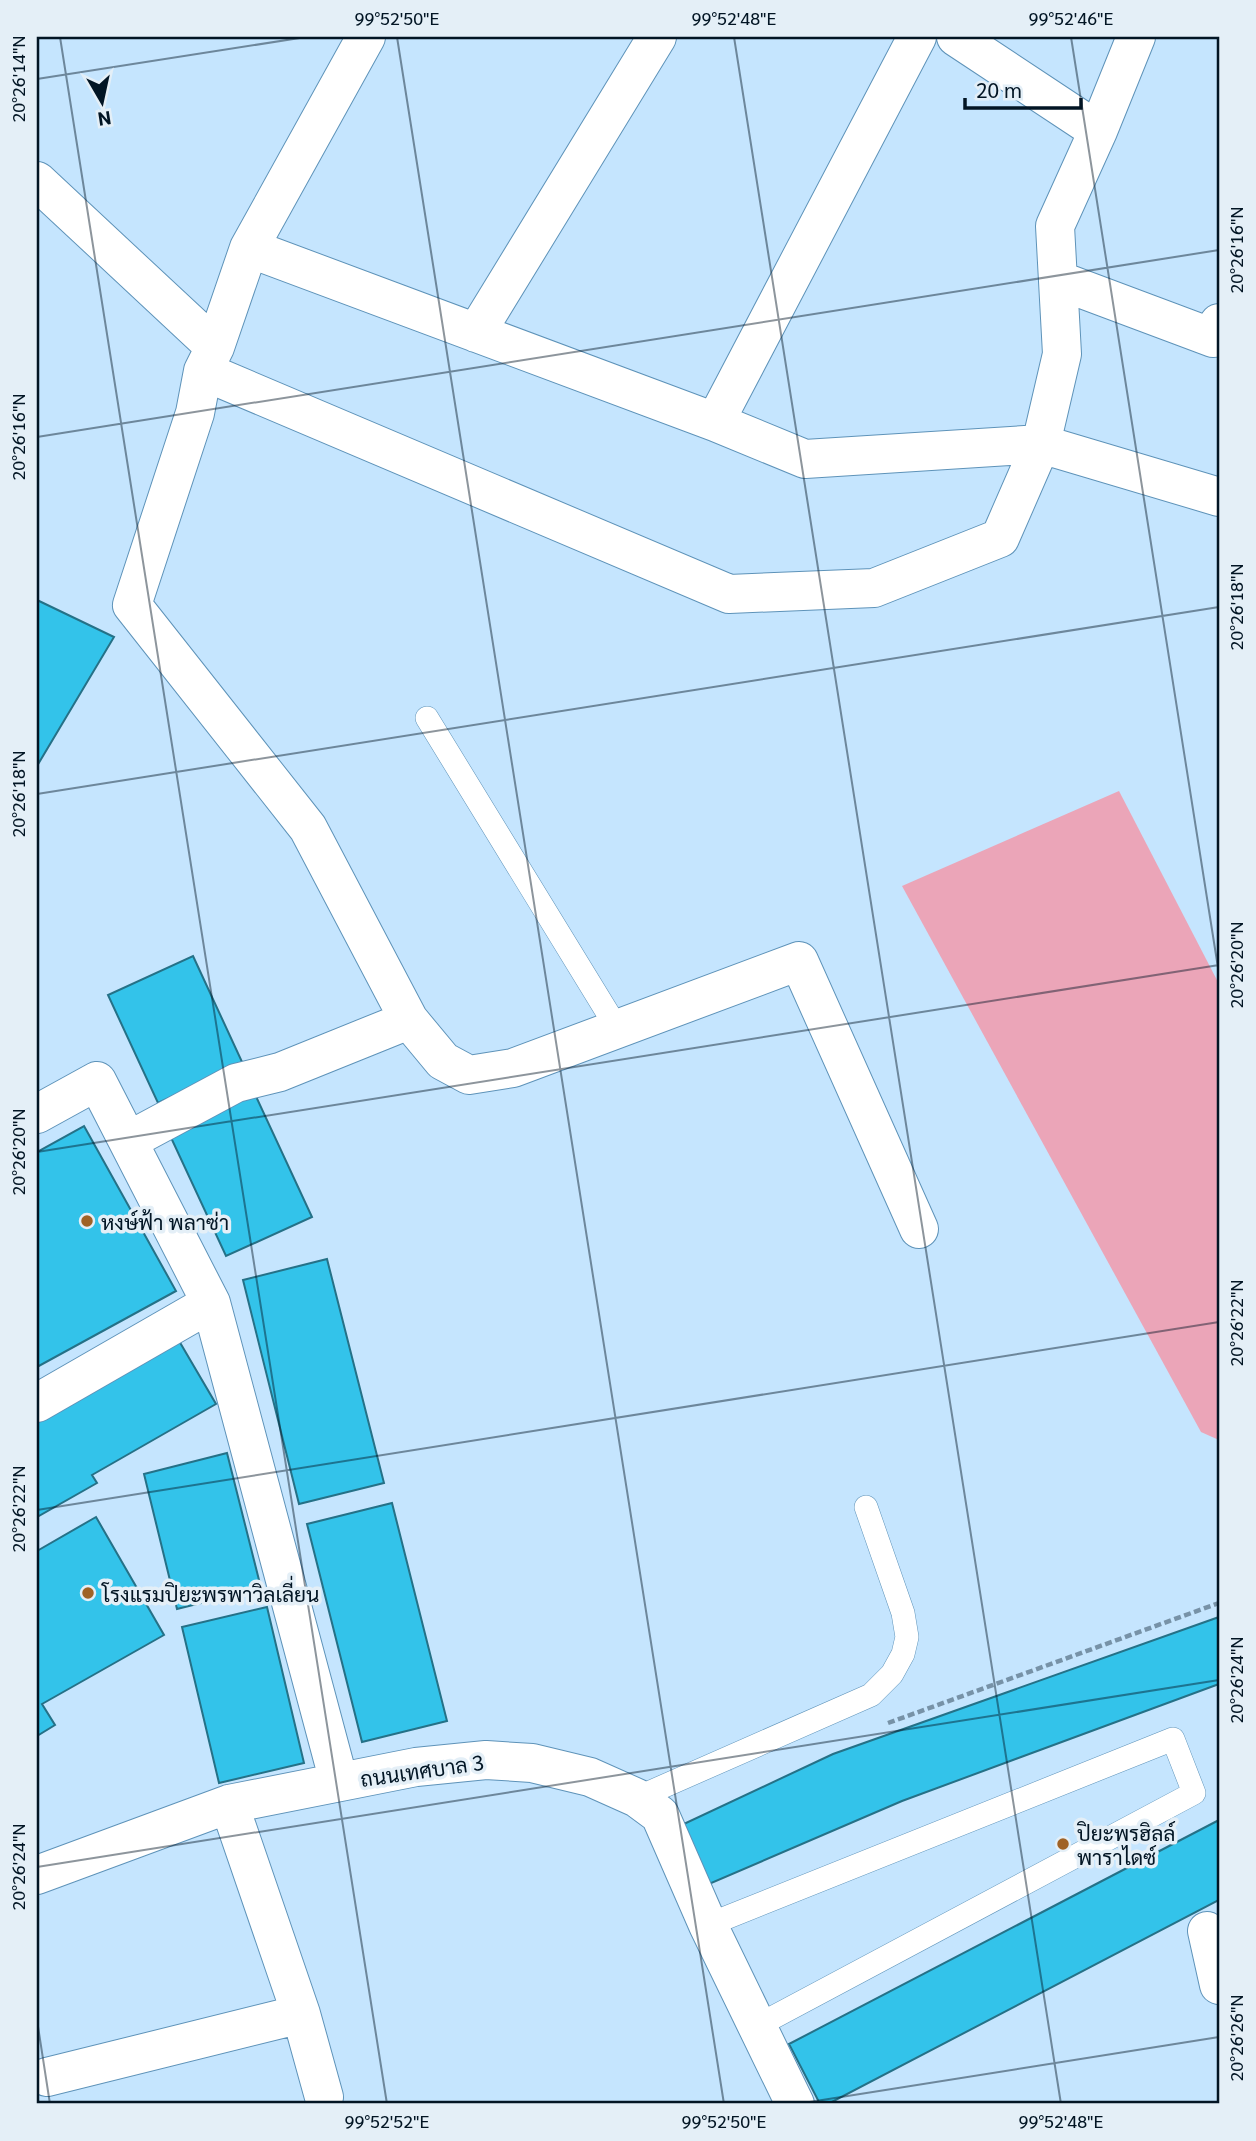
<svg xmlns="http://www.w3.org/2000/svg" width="1256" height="2141" font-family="Georgia,Sarabun,serif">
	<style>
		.green { fill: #eba5b8 }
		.building { fill: #33c3ea; stroke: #257187; stroke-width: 2 }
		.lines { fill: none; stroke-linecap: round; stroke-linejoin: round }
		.lane-casing { stroke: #5e93b9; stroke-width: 24 }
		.street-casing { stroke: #5e93b9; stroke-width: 40 }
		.path { stroke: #7792a7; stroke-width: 4.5; stroke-dasharray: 7 3.5; stroke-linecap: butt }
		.lane { stroke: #fff; stroke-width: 23 }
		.street { stroke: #fff; stroke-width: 38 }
		.ticks { fill: none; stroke: #021524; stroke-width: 2; stroke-opacity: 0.45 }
		.poi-dot { fill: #9f6226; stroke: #e4eff7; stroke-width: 2.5 }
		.labels { text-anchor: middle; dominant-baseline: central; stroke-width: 7; stroke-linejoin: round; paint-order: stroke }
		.poi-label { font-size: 21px; fill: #021524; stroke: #e4eff7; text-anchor: start }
		.street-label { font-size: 21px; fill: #021524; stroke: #e4eff7 }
		.neatline { fill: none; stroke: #021524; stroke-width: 2.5 }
		.ticks-label { font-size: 18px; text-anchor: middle; fill: #021524 }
	</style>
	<rect width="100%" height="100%" fill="#c5e5fe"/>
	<path class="green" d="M1119 791 1219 984V1440L1201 1432 902 886Z"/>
	<path class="building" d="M37 600 114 637 37 766Z
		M193 956 243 1064 158 1103 108 995Z
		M253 1090 312 1217 226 1256 167 1129Z
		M84 1126 176 1291 37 1367V1152Z
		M327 1259 384 1483 299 1504 243 1280Z
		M175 1334 216 1404 92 1475 97 1483 37 1517V1413Z
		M227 1453 261 1588 177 1609 144 1474Z
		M392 1503 447 1721 362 1742 307 1524Z
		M96 1517 164 1635 42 1704 55 1725 37 1736V1551Z
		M267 1607 304 1763 219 1783 182 1627Z
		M1219 1617V1684L902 1801 702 1887 671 1830 833 1754Z
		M1219 1820V1900L828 2104H820L789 2044Z"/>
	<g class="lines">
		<defs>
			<path id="lane" d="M427 718 617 1028
				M637 1798 871 1695 892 1674 903 1654 907 1637 903 1613 866 1507
				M708 1925 1173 1739 1194 1793 757 2026"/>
			<path id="street" d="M366 37 249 248 215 347 203 371 195 413 132 605 308 828 409 1020 443 1061 469 1075 513 1068 799 961 919 1229
				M956 37 1098 131
				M37 181 215 347
				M249 248 715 422 805 459 1041 444 1219 497
				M1058 280 1213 338 1219 323
				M476 333 657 37
				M203 371 729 594 874 588 1000 538 1041 444 1062 354 1055 226 1098 131 1136 37
				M715 422 917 37
				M37 1114 97 1081 211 1303 339 1782
				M128 1141 236 1083 280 1072 409 1020
				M37 1403 211 1303
				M229 1804 301 2014 324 2097
				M37 1875 229 1804 416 1767 486 1760 532 1763 590 1777 637 1798 660 1815 708 1925 795 2104
				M1207 1931 1219 1985
				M47 2077 301 2014"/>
		</defs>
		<use href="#lane" class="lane-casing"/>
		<use href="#street" class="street-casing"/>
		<path class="path" d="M888 1723 1219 1603"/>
		<use href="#lane" class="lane"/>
		<use href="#street" class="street"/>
	</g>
	<path class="ticks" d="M60 37 387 2104M397 37 724 2104M734 37 1061 2104M1071 37 1219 974M37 79 306 37M37 437 1219 250M37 794 1219 607M37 1152 1219 965M37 1510 1219 1322M37 1867 1219 1680M37 2020 50 2104M797 2104 1219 2037"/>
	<g class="poi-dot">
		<circle cx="87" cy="1221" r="7"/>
		<circle cx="88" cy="1593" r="7"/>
		<circle cx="1063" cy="1844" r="7"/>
	</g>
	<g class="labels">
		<g class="poi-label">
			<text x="101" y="1221">หงษ์ฟ้า พลาซ่า</text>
			<text x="102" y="1593">โรงแรมปิยะพรพาวิลเลี่ยน</text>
			<text x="1077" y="1832">ปิยะพรฮิลล์<tspan x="1077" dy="24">พาราไดซ์</tspan></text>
		</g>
		<g class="street-label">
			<text transform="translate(422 1770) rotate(-8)">ถนนเทศบาล 3</text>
		</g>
	</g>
	<rect width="1256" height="2141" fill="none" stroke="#e4eff7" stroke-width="77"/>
	<g transform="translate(102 102) rotate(171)" stroke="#e4eff7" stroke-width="5" paint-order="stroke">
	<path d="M0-5L12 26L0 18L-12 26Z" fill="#021524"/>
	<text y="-10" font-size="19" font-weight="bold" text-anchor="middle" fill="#021524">N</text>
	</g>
	<path d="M965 98v10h116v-10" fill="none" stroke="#021524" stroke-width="3.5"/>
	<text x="976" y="98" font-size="21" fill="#021524" stroke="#e4eff7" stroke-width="5" paint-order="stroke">20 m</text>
	<rect x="38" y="38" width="1180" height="2064" class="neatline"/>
	<g class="ticks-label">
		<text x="397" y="25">99°52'50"E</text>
		<text x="734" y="25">99°52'48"E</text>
		<text x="1071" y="25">99°52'46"E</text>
		<text transform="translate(19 79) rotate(-90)" y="6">20°26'14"N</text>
		<text transform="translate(1237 250) rotate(-90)" y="6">20°26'16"N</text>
		<text transform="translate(19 437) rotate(-90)" y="6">20°26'16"N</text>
		<text transform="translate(1237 607) rotate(-90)" y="6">20°26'18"N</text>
		<text transform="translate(19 794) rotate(-90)" y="6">20°26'18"N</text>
		<text transform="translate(1237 965) rotate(-90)" y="6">20°26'20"N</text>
		<text transform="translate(19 1152) rotate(-90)" y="6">20°26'20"N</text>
		<text transform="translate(1237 1323) rotate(-90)" y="6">20°26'22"N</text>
		<text transform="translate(19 1509) rotate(-90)" y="6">20°26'22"N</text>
		<text transform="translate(1237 1680) rotate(-90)" y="6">20°26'24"N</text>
		<text transform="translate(19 1867) rotate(-90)" y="6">20°26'24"N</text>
		<text transform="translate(1237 2038) rotate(-90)" y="6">20°26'26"N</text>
		<text x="387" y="2128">99°52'52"E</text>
		<text x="724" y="2128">99°52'50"E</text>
		<text x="1061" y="2128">99°52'48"E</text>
	</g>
</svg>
